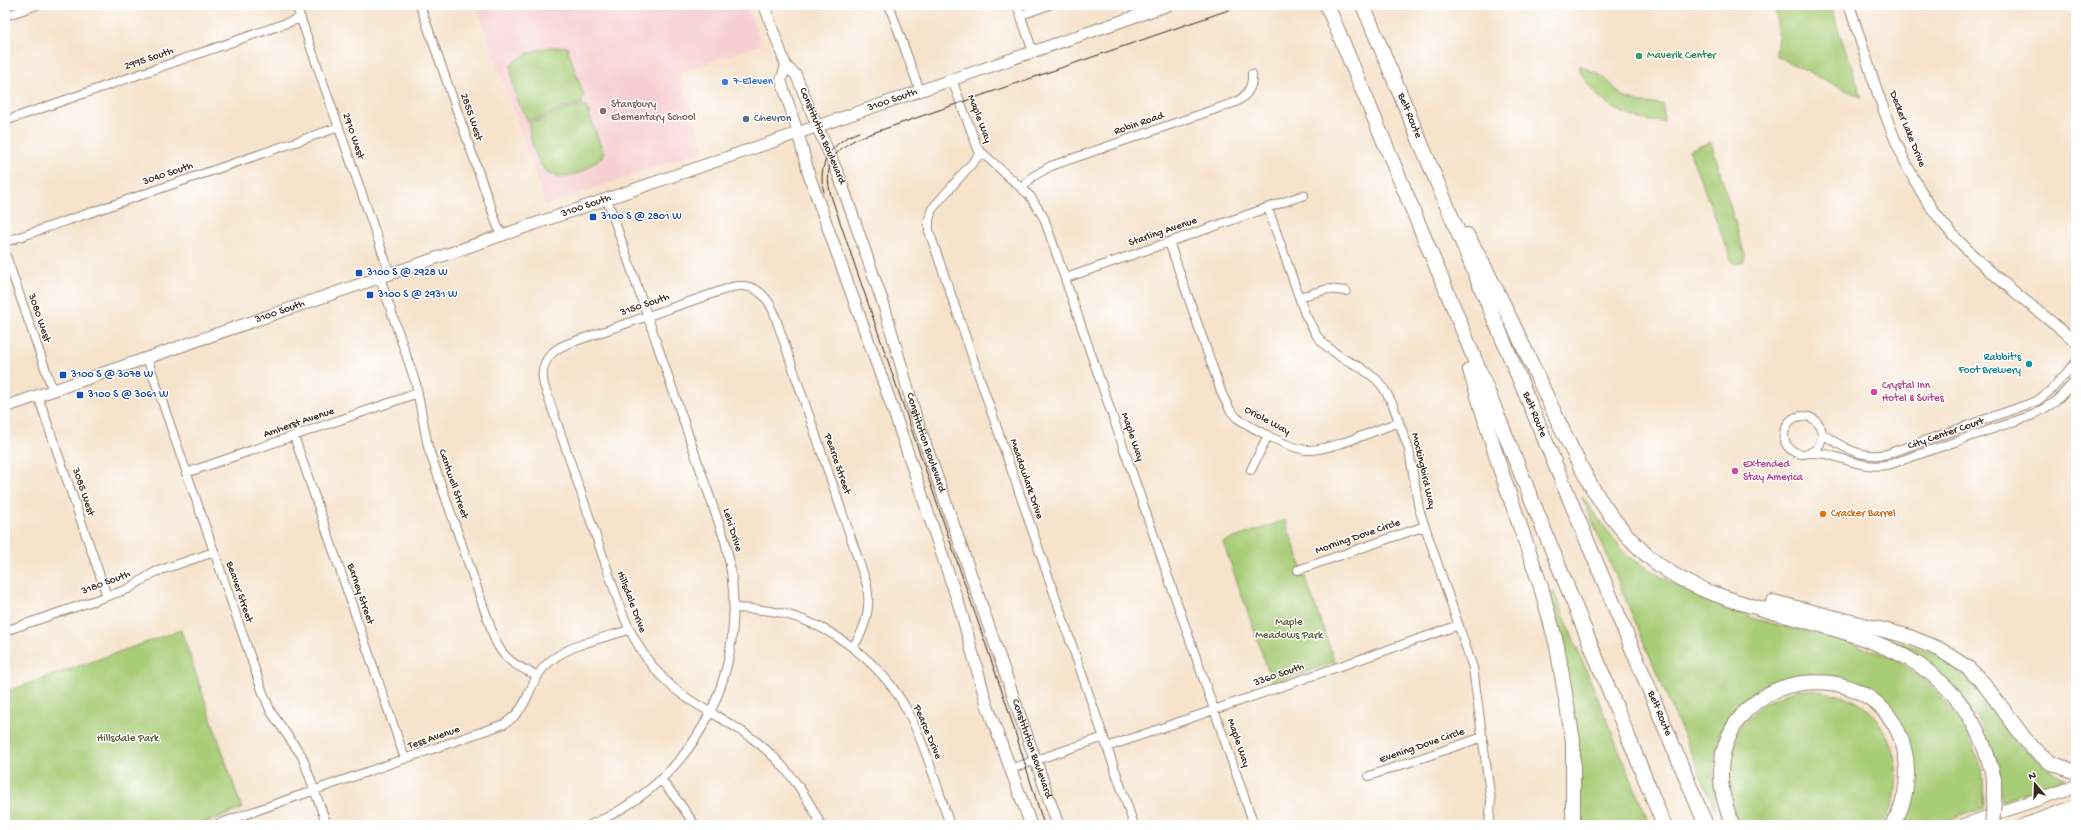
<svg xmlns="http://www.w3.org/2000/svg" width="2081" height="830" font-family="'Gochi Hand',sans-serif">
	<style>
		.built { fill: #f7cfd1 }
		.green { fill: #a7cc76; stroke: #717b4a }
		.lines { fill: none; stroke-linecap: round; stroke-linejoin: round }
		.minor-casing { stroke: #988675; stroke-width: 10 }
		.tertiary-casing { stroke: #988675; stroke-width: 12 }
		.secondary-casing { stroke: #988675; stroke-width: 13 }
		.primary-casing { stroke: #988675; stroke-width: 14 }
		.motorway-casing { stroke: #988675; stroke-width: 16 }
		.minor { stroke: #fff; stroke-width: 8 }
		.tertiary { stroke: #fff; stroke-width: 10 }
		.secondary { stroke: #fff; stroke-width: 11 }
		.primary { stroke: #fff; stroke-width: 12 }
		.motorway { stroke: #fff; stroke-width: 14 }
		.tram { stroke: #3b2a1e; stroke-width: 1 }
		.motorway-bridge-casing { stroke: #988675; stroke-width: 16; stroke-linecap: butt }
		.motorway-bridge { stroke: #fff; stroke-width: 14 }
		.leisure-dot { fill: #2e9e5b; stroke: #fff; stroke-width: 1.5 }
		.shop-dot { fill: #3f7fe0; stroke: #fff; stroke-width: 1.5 }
		.education-dot { fill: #8d6e63; stroke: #fff; stroke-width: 1.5 }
		.service-dot { fill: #5c6f8a; stroke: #fff; stroke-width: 1.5 }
		.transit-dot { fill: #1a4fb4; stroke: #fff; stroke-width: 1.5 }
		.culture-dot { fill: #0f9aa8; stroke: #fff; stroke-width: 1.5 }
		.hotel-dot { fill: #d1479c; stroke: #fff; stroke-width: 1.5 }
		.food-dot { fill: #e8710a; stroke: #fff; stroke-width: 1.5 }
		.labels { text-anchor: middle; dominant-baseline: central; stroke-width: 3; stroke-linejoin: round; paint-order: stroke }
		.leisure-label { font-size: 11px; fill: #27864d; stroke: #fff; text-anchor: start }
		.street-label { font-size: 11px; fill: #3b2a1e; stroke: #fff }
		.shop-label { font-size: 11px; fill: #366cbe; stroke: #fff; text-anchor: start }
		.education-label { font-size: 11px; fill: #785e54; stroke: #fff; text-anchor: start }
		.service-label { font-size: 11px; fill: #4e5e75; stroke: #fff; text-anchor: start }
		.transit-label { font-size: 11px; fill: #164399; stroke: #fff; text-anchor: start }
		.culture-label { font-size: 11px; fill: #0d838f; stroke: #fff; text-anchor: end }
		.hotel-label { font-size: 11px; fill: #b23c85; stroke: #fff; text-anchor: start }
		.food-label { font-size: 11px; fill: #c56008; stroke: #fff; text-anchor: start }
		.park-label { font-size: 11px; fill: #5b5b38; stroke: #fff }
	</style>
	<rect width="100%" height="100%" fill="#fff"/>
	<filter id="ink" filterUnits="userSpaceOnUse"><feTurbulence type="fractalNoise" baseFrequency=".025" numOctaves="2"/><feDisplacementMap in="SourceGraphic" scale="8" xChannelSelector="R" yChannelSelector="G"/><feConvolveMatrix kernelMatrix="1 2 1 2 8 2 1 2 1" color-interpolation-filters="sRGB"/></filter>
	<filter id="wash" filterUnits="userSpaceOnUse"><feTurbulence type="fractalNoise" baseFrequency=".012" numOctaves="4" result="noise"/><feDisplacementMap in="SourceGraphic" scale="16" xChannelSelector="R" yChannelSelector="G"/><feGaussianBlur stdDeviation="0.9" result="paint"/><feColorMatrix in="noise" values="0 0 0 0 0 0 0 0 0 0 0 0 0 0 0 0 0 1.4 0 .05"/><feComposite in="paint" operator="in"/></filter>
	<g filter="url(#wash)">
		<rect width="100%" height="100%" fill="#f6e3cc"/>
		<path class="built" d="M477 5H747L761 44 678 73 705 150 546 205Z"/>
		<path class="green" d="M1775 5H1830L1862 98 1776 56 1778 33Z
			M548 47H567L584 96 582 102 528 121C517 102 511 86 511 64L528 53Z
			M1580 65 1604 77 1623 97 1641 103 1663 104 1664 122C1626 121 1594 102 1578 67Z
			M582 104 587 108 604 155 584 171 564 178 546 173C535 156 530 143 529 123Z
			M1711 142 1745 256 1744 262 1734 264 1732 261 1689 150Z
			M1582 497 1627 556 1689 593 1755 619 1841 640 1896 658 1933 688 1964 726 1981 765 1984 808 1935 825H1895L1913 765 1881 702 1845 677 1805 674 1768 682 1741 702 1721 730 1713 765 1715 809Z
			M1285 520 1335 662 1273 684 1223 542Z
			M1554 592 1650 825H1577L1549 594Z
			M181 630 242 809 198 825H5V692Z
			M1868 633 1941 655 1972 682 2024 749 2045 767 2065 779 2002 801 1998 764 1986 734 1966 703Z
			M1797 689C1818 691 1844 693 1862 705 1897 731 1909 790 1881 825H1737L1727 795 1725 760 1734 733 1762 704Z"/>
	</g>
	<g filter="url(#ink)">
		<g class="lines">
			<defs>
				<path id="minor" d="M296 5 390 274
					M420 5 501 236
					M889 5 920 91
					M1017 5 1033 52
					M1021 15 1049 5
					M5 16 37 5
					M952 80 978 149 1030 196 1044 218 1254 825
					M5 121 301 18
					M981 153 932 209 929 220V231L1134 825
					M1022 189 1032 177 1051 166 1236 102C1247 96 1253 87 1252 74
					M1268 208 1305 314 1317 336 1325 345 1342 358 1360 367 1376 379 1383 387 1393 405 1409 450 1419 509 1473 668 1491 801 1489 825
					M5 242 339 127
					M1169 242 1222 394 1230 410 1237 418C1252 428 1290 449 1307 450 1329 451 1376 430 1399 422
					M5 253 53 391
					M380 278 416 384 428 447 495 640C504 661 519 667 538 676
					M1066 278 1304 195
					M1299 297 1328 289 1346 291
					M147 358 263 693 271 712 302 756 327 825
					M38 396 107 596
					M1784 435a19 19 0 1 1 38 0a19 19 0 1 1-38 0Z
					M1823 434C1843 448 1862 459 1887 454L2037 401 2051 390 2076 362
					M294 436 405 759
					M1811 453C1818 453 1826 453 1833 456 1853 462 1869 469 1891 464L2033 415 2055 402 2076 380
					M1251 470 1268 435
					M186 473 418 393
					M1298 570 1425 526
					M735 608C754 609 773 610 792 616 843 632 889 671 912 720 928 753 938 790 950 825
					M5 631 128 589 155 572 214 552
					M1107 747 1459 625
					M1010 769 1104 737
					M1369 776 1483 737
					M661 780 678 801 695 825
					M215 825 504 724C531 707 526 687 544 667 564 645 601 639 629 630
					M590 825C705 776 755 659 725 541L607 199
					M821 825C807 796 788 768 763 747 739 726 710 714 684 696 654 675 635 645 622 612L544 385C539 365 549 351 567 344L732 287C753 283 764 292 773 310L867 585C871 609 866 628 853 647"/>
				<path id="tertiary" d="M764 5 786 66 796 75 817 126
					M1849 5C1874 79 1895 167 1947 228 1984 271 2033 306 2076 342
					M786 66 781 80 798 133"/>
				<g id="secondary">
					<path id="s1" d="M817 126 839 176 884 306 916 417 1058 825"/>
					<path d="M798 133 809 175 894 412 960 608 987 705 1031 825"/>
					<path id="s2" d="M5 407 1168 5"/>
				</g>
				<path id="primary" d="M1964 825 2076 786
					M2023 825 2076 806"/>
				<g id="motorway">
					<path d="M1327 5 1455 311 1664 825"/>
					<path id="s3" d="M1363 5 1706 825"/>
					<path d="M1467 235C1496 286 1520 339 1544 391 1575 456 1600 520 1659 565 1689 587 1723 598 1759 608 1867 639 1965 651 1994 780"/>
					<path d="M1470 370 1500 468 1541 587 1557 646 1573 741V825"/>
					<path d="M1773 602 1907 636 1939 649 1968 668 1984 684 2031 747 2051 763 2076 772"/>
					<path d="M1732 825C1726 807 1720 790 1721 772 1725 662 1888 648 1906 758 1909 781 1905 806 1892 825"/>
					<path d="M2049 825 2076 813"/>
				</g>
			</defs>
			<use href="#minor" class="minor-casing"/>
			<use href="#tertiary" class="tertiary-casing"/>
			<use href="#secondary" class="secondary-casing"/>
			<use href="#primary" class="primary-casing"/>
			<use href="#motorway" class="motorway-casing"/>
			<use href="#minor" class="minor"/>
			<use href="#tertiary" class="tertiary"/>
			<use href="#secondary" class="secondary"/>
			<use href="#primary" class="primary"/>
			<use href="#motorway" class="motorway"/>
			<path class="tram" d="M824 192C816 164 832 141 859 132
				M1044 825 1008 709 831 196C823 166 833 149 861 137L1243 5"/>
			<defs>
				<path id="motorway-bridge" d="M1992 825 1994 802V780"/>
			</defs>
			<use href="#motorway-bridge" class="motorway-bridge-casing"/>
			<use href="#motorway-bridge" class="motorway-bridge"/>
		</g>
	</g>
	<circle class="leisure-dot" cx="1639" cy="56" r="4"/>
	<circle class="shop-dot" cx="725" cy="82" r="4"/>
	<circle class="education-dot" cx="603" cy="111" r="4"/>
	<circle class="service-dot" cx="746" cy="119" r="4"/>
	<g class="transit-dot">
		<rect x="589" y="213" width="8" height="8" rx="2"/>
		<rect x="355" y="269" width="8" height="8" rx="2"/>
		<rect x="366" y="291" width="8" height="8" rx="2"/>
		<rect x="59" y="371" width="8" height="8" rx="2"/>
		<rect x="76" y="391" width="8" height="8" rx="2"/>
	</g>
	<circle class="culture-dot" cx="2029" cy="364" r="4"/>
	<g class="hotel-dot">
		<circle cx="1874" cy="392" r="4"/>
		<circle cx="1735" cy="471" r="4"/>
	</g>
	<circle class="food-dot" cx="1823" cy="514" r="4"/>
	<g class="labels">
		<g class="leisure-label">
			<text x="1647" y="56">Maverik Center</text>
		</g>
		<g class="street-label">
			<text transform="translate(149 59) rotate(-19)">2995 South</text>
			<text stroke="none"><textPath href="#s2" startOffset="939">3100 South</textPath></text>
			<text stroke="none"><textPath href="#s3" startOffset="120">Belt Route</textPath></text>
			<text transform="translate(471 117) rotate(71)">2855 West</text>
			<text transform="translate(979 119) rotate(69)">Maple Way</text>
			<text transform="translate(1139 124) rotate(-19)">Robin Road</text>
			<text transform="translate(1907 129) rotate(68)">Decker Lake Drive</text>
			<text transform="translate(353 136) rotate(71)">2910 West</text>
			<text transform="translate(822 136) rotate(67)">Constitution Boulevard</text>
			<text transform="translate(168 174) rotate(-19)">3040 South</text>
			<text stroke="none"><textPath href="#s2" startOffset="615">3100 South</textPath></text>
			<text transform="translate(1163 232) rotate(-19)">Starling Avenue</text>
			<text transform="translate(645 305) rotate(-19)">3150 South</text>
			<text stroke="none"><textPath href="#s2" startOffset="291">3100 South</textPath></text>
			<text transform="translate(39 318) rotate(71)">3080 West</text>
			<text stroke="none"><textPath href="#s3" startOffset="444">Belt Route</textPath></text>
			<text transform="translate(1267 421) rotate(28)">Oriole Way</text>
			<text transform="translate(299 423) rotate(-19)">Amherst Avenue</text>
			<text transform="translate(1946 434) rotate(-19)">City Center Court</text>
			<text transform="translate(1132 437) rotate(71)">Maple Way</text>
			<text stroke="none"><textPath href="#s1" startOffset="335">Constitution Boulevard</textPath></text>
			<text transform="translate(837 464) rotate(71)">Pearce Street</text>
			<text transform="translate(1423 471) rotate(77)">Mockingbird Way</text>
			<text transform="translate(1026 479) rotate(71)">Meadowlark Drive</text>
			<text transform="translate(453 484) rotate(71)">Cantwell Street</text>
			<text transform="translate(83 492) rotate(71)">3085 West</text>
			<text transform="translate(732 530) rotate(73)">Lehi Drive</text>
			<text transform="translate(1358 537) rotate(-19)">Morning Dove Circle</text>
			<text transform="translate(106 583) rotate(-21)">3180 South</text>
			<text transform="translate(239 592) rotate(71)">Beaver Street</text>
			<text transform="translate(360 594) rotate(71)">Barney Street</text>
			<text transform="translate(631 602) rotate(69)">Hillsdale Drive</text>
			<text transform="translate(1279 675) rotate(-19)">3360 South</text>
			<text stroke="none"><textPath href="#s3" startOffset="768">Belt Route</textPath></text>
			<text transform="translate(927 732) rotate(67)">Pearce Drive</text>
			<text transform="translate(434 738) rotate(-19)">Tess Avenue</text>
			<text transform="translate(1238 743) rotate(71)">Maple Way</text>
			<text transform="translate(1422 746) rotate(-19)">Evening Dove Circle</text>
			<text stroke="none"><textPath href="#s1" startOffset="659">Constitution Boulevard</textPath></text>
		</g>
		<g class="shop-label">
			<text x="733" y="82">7-Eleven</text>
		</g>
		<g class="education-label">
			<text x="611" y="105">Stansbury<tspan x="611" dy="13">Elementary School</tspan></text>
		</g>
		<g class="service-label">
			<text x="754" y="119">Chevron</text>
		</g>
		<g class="transit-label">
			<text x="601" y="217">3100 S @ 2801 W</text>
			<text x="367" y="273">3100 S @ 2928 W</text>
			<text x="378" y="295">3100 S @ 2931 W</text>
			<text x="71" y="375">3100 S @ 3078 W</text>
			<text x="88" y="395">3100 S @ 3061 W</text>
		</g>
		<g class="culture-label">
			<text x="2021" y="358">Rabbit's<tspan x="2021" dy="13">Foot Brewery</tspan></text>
		</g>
		<g class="hotel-label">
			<text x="1882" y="386">Crystal Inn<tspan x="1882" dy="13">Hotel &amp; Suites</tspan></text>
			<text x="1743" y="465">Extended<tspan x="1743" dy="13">Stay America</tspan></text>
		</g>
		<g class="food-label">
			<text x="1831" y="514">Cracker Barrel</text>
		</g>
		<g class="park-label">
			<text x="1289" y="623">Maple<tspan x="1289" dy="13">Meadows Park</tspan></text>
			<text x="128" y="739">Hillsdale Park</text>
		</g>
	</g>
	<rect width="2081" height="830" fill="none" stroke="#fff" stroke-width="20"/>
	<g transform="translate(2035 784) rotate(341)" stroke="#ffffff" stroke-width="3" paint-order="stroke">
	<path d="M0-3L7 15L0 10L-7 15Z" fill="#3b2a1e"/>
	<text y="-6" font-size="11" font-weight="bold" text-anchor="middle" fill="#3b2a1e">N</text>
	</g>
</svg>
